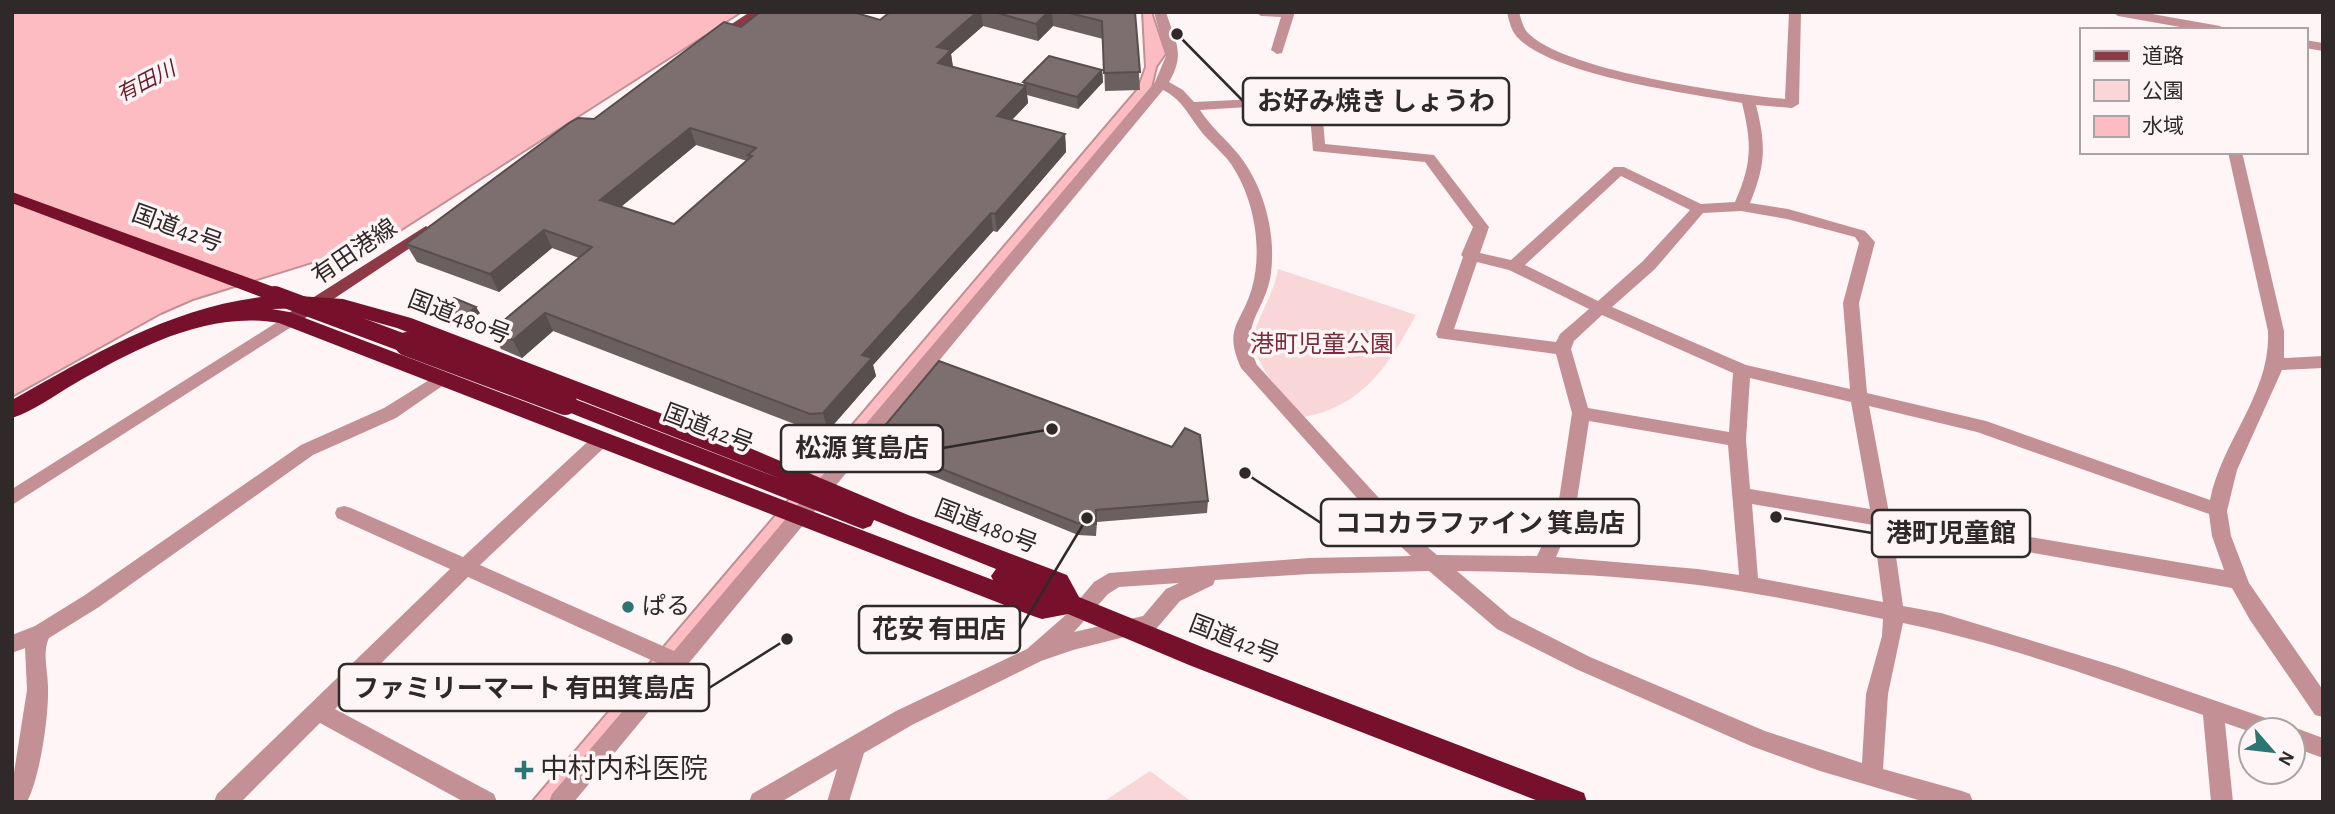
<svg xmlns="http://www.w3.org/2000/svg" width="2335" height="814" font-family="'Alegreya Sans','Noto Sans JP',sans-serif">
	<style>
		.green { fill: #f9d6d8 }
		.water { fill: #fdbcc1; stroke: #bf9094; stroke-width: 2 }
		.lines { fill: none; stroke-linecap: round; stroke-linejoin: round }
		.minor { fill: #c39195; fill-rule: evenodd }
		.major { fill: #8d3946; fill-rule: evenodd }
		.highway { fill: #77102b; fill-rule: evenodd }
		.highway-bridge-far1 { stroke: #77102b; stroke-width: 18 }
		.highway-bridge { stroke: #77102b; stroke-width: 24 }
		.wall { fill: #6c5f60; fill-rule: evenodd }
		.shaded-wall { fill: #584e4e }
		.building { fill: #7d6f70; stroke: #584e4e; stroke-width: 2; fill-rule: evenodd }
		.poi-dot { fill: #2b7573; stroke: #fff5f6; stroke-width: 2.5 }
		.labels { text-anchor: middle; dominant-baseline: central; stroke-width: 7; stroke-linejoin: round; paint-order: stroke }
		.far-water-label { font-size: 21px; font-style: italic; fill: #671d2c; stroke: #fff5f6 }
		.street-label { font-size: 24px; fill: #2f292a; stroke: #fff5f6 }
		.park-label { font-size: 24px; fill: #792e3a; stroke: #fff5f6 }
		.poi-label { font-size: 24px; fill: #2f292a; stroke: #fff5f6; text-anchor: start }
		.near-poi-label { font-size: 28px; fill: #2f292a; stroke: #fff5f6; text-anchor: start }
		.leader { fill: none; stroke: #2f292a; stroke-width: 2.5 }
		.callout-dot { fill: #2f292a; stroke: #fff5f6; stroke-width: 2.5 }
		.callout { fill: #fff5f6; stroke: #2f292a; stroke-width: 2.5 }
		.callout-label { font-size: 26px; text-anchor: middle; font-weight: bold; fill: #2f292a }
	</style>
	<rect width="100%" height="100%" fill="#fff5f6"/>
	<path class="green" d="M1278 269 1416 315C1389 364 1364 406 1304 417 1281 390 1241 358 1259 320 1267 301 1274 290 1278 269Z
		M1150 771 1192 802H1103Z"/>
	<path class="water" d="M12 12H742L386 240 193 300 161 314 12 397Z
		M1142 12H1152L1166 54 1157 67 1152 88 552 802H531L1137 89 1145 67Z"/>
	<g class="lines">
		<path class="minor" d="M1154 12H1166C1175 41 1186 54 1169 82L1183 90 1194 102 1321 96 1325 144 1434 155 1489 227 1480 253 1511 260 1614 167H1624L1701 204 1735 202C1752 163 1752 144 1742 103 1688 93 1554 76 1517 37 1511 30 1509 21 1507 12H1519C1521 19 1523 27 1527 32 1563 71 1731 94 1785 99L1789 12H1801L1799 104 1792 108 1756 105C1766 145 1766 164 1750 203L1788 209 1865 231 1875 242 1859 303 1867 393 1986 421 2210 500C2222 440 2271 394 2268 331L2228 152H2242L2284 331V358L2323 356V368L2282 370 2237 470 2227 511 2231 536 2249 583 2323 690V717L2315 715 2250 620 2232 588 1892 528 1903 606 1941 613 2118 667 2280 723 2283 730H2251V732L2225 723 2233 802H2211L2203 715C2105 681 2005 644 1903 623L1888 694 1883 769 1962 791 1970 794 1973 802H1925L1820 771 1751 746 1576 669 1497 629 1429 571 1309 574 1215 580 1213 585 1180 601 1156 629 1073 650 1041 661 912 725 864 753 849 802H827L837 769 781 802H749L752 794 896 711 1027 649 1068 613 1094 582 1109 573 1309 558 1411 556 1398 544 1241 368C1223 327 1241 325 1252 288 1263 248 1254 198 1231 164 1224 154 1214 146 1206 137 1191 121 1184 100 1163 90L574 802H549L552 794 662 665 468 577 335 709 494 794 497 802H464L320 723 241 802H214L217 794 450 569 337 518 335 513 337 508 344 506 351 508 463 557 596 434H608L611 439 608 444 480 565 674 651 1155 82 1166 56ZM1309 103 1313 151 1425 162 1473 227 1461 255 1463 257 1436 334 1438 338 1556 354 1572 413 1557 513 1537 556 1437 555 1412 534 1257 365C1238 323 1266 312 1271 273 1276 232 1264 187 1239 155 1226 139 1211 127 1200 110ZM1621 176 1690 210 1643 261 1598 301 1525 265ZM1741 211 1787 219 1855 237 1859 243 1843 303 1850 389 1746 365 1612 307 1655 269 1703 213ZM1477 262 1509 270 1589 309 1560 334 1556 342 1454 329ZM1602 315 1733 373 1729 432 1588 408 1571 349 1574 341ZM1750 378 1851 402 1870 509 1750 489 1746 440ZM1869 406 1977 432 2209 514 2212 536 2224 570 1889 513ZM1589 421 1728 445 1739 575 1698 569 1556 557 1575 513ZM1752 504 1873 525 1883 602 1758 578ZM1457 571C1537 572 1618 575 1698 585 1760 593 1822 606 1883 619L1882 636 1866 694 1862 763 1765 731 1590 657 1511 617ZM1179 583 1166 589 1143 616 1074 632 1108 594 1119 587Z
			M1255 12H1295L1282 53 1277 54 1271 50 1281 17 1261 16Z
			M2112 12H2141L2220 26 2226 30H2197L2118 16Z
			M2305 40 2323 43V51L2305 48Z
			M290 314 296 316 298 320 296 324 12 505V489Z
			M442 372 448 374 451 378 448 382 396 418 313 455 99 607 49 638C42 652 48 672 48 687 49 716 40 777 27 802H12V785L27 690 25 648 12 653V635L35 626 85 595 301 445 384 408Z
			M2293 727 2323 738V758L2293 747V730H2285Z"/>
		<path class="major" d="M750 12H765L723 42H713V36Z
			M426 226 434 231 431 234 296 324H284L282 320 284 316Z"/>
		<path class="highway" d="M12 192 282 290 284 295 343 299 411 318 733 441 908 515 1067 575 1079 597 1207 649 1584 793 1587 802H1541L1189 665 1068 614 1042 619 1033 616 279 323C207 310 135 349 74 384 55 395 34 411 12 418V400C90 356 170 308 261 297L12 203ZM312 308 343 313 397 328 781 479 572 398 565 395 558 398 555 403 558 408 855 526 863 529 871 526 874 520 996 569 991 576 993 580 289 312 272 309Z"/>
		<path class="highway-bridge-far1" d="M275 295 412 346"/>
		<path class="highway-bridge" d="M407 344 565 403"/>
	</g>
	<path class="wall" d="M890 12H1135L1140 90 1105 91 1103 39 1053 26 1038 41 983 26 951 54 953 67 1024 85 1023 82 1102 70 1103 82 1078 109 1027 95 1028 103 1012 120 1065 134 1066 152 997 232 993 231 873 365 876 376 828 431 815 432 553 331 522 358 501 349 491 331 579 258 552 248 499 292 417 262 406 244 594 119 741 27 856 13 880 20ZM696 145 747 161 674 224 621 207Z
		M438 311 480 313 464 326 441 317Z
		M872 441 1208 501 1207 513 1097 522 1096 536 1078 535 876 453Z"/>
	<path class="shaded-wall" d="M977 12H981L983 26 951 54 953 68 940 80 937 47Z
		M1048 12H1052L1053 26 1038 41 1036 24Z
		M1102 70 1103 82 1078 109 1077 97Z
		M1026 86 1028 103 999 133 997 116Z
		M690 128 696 145 607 218 600 200Z
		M1065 134 1066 152 997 232 995 214Z
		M991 213 993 231 873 365 876 376 828 431 823 413 862 355Z
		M544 230 552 248 499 292 490 274Z
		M476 307 480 313 464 326 460 319Z
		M545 313 553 331 522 358 513 340Z"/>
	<path class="building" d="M760 12H853L880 20 890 12H977L937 47 951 50 938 63 1026 86 997 116 1065 134 995 214 991 213 862 355 872 358 823 413 810 414 545 313 513 340 491 331 592 247 544 230 490 274 406 244 569 123 578 118 594 119 724 22 741 27ZM690 128 756 148 748 155 752 156 674 224 600 200Z
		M994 12H1048L1036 24Z
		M1065 12H1135L1140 72 1104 73 1102 21Z
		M1049 56 1102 70 1077 97 1023 82Z
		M454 298 476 307 460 319 438 311Z
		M939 361 1172 447 1185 428 1200 435 1208 501 1096 510V524L1077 523 872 441Z"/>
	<g class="poi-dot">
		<circle cx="628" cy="607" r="7"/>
		<path d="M520.5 759.5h7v7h7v7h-7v7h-7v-7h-7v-7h7z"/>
	</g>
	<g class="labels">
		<g class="far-water-label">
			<text transform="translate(146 82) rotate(-27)">有田川</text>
		</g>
		<g class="street-label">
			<text transform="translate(177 229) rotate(20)">国道42号</text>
			<text transform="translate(355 252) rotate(-34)">有田港線</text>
			<text transform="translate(459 318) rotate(21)">国道480号</text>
			<text transform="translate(708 429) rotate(21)">国道42号</text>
			<text transform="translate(986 527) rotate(21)">国道480号</text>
			<text transform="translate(1234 640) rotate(21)">国道42号</text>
		</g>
		<g class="park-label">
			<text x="1322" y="345">港町児童公園</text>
		</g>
		<g class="poi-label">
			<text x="642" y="607">ぱる</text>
		</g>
		<g class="near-poi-label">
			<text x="540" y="770">中村内科医院</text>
		</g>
	</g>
	<path class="leader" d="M1177 34L1243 101M1052 429L943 448M1245 473L1321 523M1776 517L1872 533M1087 518L1020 629M787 639L709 688"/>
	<g class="callout-dot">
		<circle cx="1177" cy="34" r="7"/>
		<circle cx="1052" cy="429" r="7"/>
		<circle cx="1245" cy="473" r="7"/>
		<circle cx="1776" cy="517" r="7"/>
		<circle cx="1087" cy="518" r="7"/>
		<circle cx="787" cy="639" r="7"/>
	</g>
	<g class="callout">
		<rect x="1243" y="78" width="266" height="47" rx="7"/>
		<rect x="781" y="425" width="162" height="47" rx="7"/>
		<rect x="1321" y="499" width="318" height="47" rx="7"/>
		<rect x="1872" y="510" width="158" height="47" rx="7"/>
		<rect x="859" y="606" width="161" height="47" rx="7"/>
		<rect x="339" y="664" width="370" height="47" rx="7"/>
	</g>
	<g class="callout-label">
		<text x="1376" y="110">お好み焼き しょうわ</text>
		<text x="862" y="457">松源 箕島店</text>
		<text x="1480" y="532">ココカラファイン 箕島店</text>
		<text x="1951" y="542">港町児童館</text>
		<text x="939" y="638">花安 有田店</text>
		<text x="524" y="697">ファミリーマート 有田箕島店</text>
	</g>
	<rect width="2335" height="814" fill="none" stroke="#2f292a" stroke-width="28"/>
	<rect x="2080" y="28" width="228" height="126" fill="#fff5f6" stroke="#aca3a4" stroke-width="2"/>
	<rect x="2094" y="51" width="35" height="10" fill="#8d3946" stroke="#aca3a4" stroke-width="2"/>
	<text x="2142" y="63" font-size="21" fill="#2f292a">道路</text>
	<rect x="2094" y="80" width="35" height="21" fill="#f9d6d8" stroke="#aca3a4" stroke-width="2"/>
	<text x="2142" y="98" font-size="21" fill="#2f292a">公園</text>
	<rect x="2094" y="116" width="35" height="21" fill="#fdbcc1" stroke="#aca3a4" stroke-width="2"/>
	<text x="2142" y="133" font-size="21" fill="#2f292a">水域</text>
	<g transform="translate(2272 751) rotate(118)"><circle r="33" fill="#fff5f6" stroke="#aca3a4" stroke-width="2"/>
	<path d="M0-5L12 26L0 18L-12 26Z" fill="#2b7573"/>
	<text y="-10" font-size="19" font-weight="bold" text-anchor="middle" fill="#2f292a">N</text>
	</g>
</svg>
